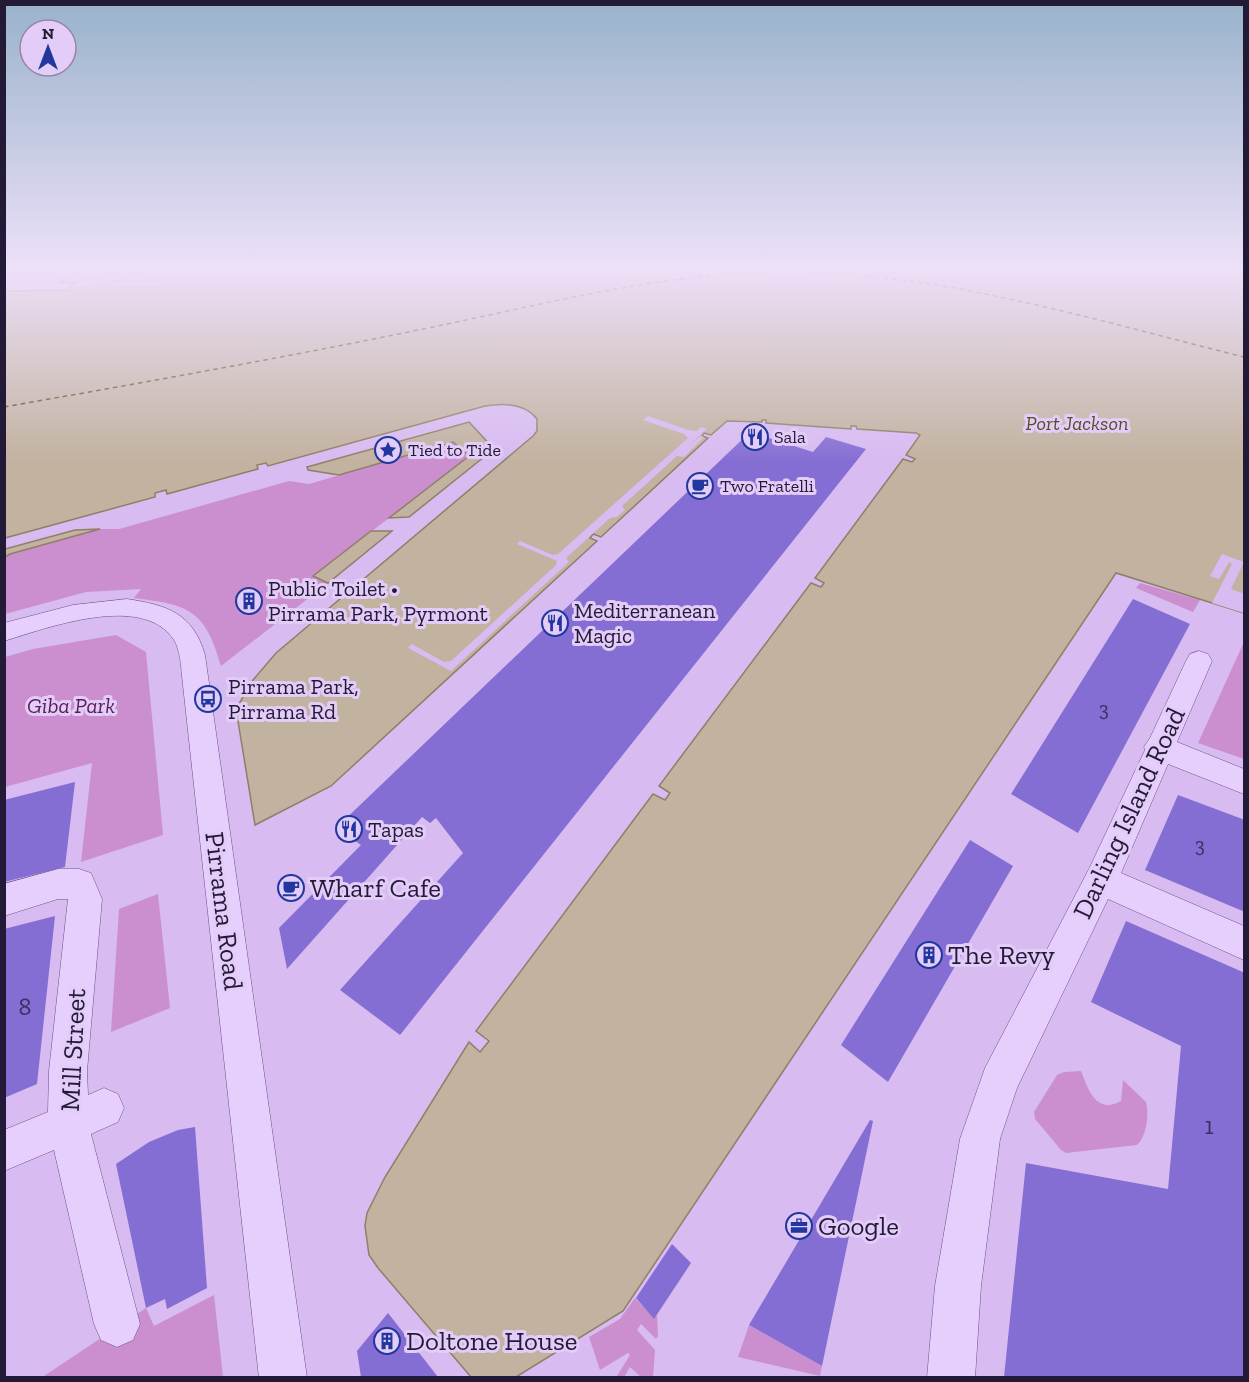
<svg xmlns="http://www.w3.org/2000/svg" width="1249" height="1382" font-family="'Zilla Slab',serif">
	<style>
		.green { fill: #cb8fd0 }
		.water { fill: #c2b2a0; stroke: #907e67; stroke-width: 1.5 }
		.pier { fill: #d7bbf1 }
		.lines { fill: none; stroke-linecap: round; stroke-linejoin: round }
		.ferry { stroke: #594d28; stroke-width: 1.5; stroke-dasharray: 4.5 4; stroke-linecap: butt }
		.building { fill: #856ed3 }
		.minor-casing { stroke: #67548a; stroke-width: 1 }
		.minor { fill: #e6cffc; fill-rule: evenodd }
		.labels { text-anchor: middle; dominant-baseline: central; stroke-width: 6; stroke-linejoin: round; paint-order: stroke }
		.far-poi-label { font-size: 18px; fill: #231a38; stroke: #e3ccf8; text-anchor: start }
		.far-water-label { font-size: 20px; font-style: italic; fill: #594d28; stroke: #e3ccf8 }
		.number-label { font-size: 20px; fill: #3c2f5f }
		.poi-label { font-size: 22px; fill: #231a38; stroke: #e3ccf8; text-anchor: start }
		.park-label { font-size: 22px; font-style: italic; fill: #561f52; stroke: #e3ccf8 }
		.near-number-label { font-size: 24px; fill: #3c2f5f }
		.near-street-label { font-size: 27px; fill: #231a38; stroke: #e3ccf8 }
		.near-poi-label { font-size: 27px; fill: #231a38; stroke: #e3ccf8; text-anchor: start }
	</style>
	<rect width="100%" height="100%" fill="#d7bbf1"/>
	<path class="green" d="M453 442 469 456 314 576 328 583 221 666C205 610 190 605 134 598L141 589 86 592 5 614 4 557 10 554 100 529H119L289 481 309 484Z
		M1140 583 1200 600 1193 612 1136 588Z
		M116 635 146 652 163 835 81 862 92 763 5 787V657L33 649Z
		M1244 642V759L1198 743Z
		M158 894 170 1008 111 1032 119 909Z
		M1081 1071C1088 1089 1096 1115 1121 1101L1123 1080 1146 1102C1149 1114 1147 1136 1137 1145L1066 1153 1061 1150 1035 1119 1034 1112 1057 1075 1064 1072Z
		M214 1295 223 1377 41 1378 146 1308 154 1326Z
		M635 1298 654 1318 657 1315 658 1336 656 1339 641 1324 637 1330 655 1350 653 1377H641L630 1367 624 1377H619L617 1376 630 1355 628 1353 600 1370 589 1337 620 1319Z
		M749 1325 822 1366 820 1376 738 1357Z"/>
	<path class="water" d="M94 268H1244V613L1116 573 623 1311 516 1377H471L378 1268 369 1255 365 1226 367 1213 385 1177 469 1042 480 1052 489 1041 476 1031 653 794 665 800 670 793 659 786 811 583 821 587 824 583 815 578 903 459 912 462 915 459 906 455 920 435 916 433 857 429 856 426H851V429L766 423V420H762V422L727 421 711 435 704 433 702 436 708 438 601 537 593 534 590 538 597 541 331 786 255 825 236 709 253 680 276 653 533 436 537 431V419C525 403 503 403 485 406L268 466 266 463 257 465 258 469 167 494 166 490 155 493V497L5 538V291L68 290 75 283H60L66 277Z
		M469 422 494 449 409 517 389 518 469 456 453 442 339 475 308 470 307 467Z
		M100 529 10 554 5 557V549L75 530Z
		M371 531H392L328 583 313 576Z"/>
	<path class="pier" d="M133 275H148L143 280H128L127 278 82 284 180 281 173 285 72 286 75 283Z
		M648 416 688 430 697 431 701 427 707 429 687 447 701 436 704 437 684 457 677 456 622 506 625 510 617 517 610 518 566 558 569 562 451 671 408 648 412 644 444 662 451 661 556 565 557 561 517 544 520 541 553 555 558 554 688 438 684 434 643 420Z
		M1222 554 1244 562 1231 589 1244 594V613L1212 603 1232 564 1229 562 1219 579 1210 576Z"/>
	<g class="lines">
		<path class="ferry" d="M4 407C146 382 287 357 428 328 550 303 671 270 797 272 948 274 1098 321 1244 357"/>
	</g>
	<path class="building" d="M750 432 813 452 826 437 866 449 400 1035 340 990 463 853 436 818 430 823 422 817 287 969 279 928 361 845 336 828Z
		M1133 599 1190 624 1078 833 1011 794Z
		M75 782 65 867 4 882V800Z
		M1178 795 1245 820V912L1145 870Z
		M970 840 1013 866 888 1082 841 1045Z
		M55 916 37 1084 4 1098V929Z
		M1126 921 1245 973V1377H1004L1026 1163 1168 1189 1181 1046 1091 1002Z
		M870 1120 873 1121 822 1366 749 1325Z
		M195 1127 207 1288 167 1309 165 1299 146 1308 116 1164 149 1142 178 1130Z
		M672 1244 691 1263 654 1319 636 1298Z
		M388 1313 438 1377H361L357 1351Z"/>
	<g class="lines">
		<defs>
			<path id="minor" d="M127 599C167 605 193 613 205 655L307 1378H259L182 676C181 665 180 650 174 640 143 592 47 628 4 641V623L73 605Z
				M1199 651 1208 654 1212 661 1177 742 1244 769V794L1168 764 1121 873 1244 926V960L1108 899 1017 1088 1000 1139 981 1286 975 1378H927L935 1286 960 1139 985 1068 1089 869 1145 750 1144 747 1150 738 1186 661 1190 654Z
				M58 869H79L91 873 102 899 87 1071 88 1095 104 1088 118 1094 124 1108 118 1122 91 1134 140 1324 133 1340 117 1347 101 1340 94 1324 54 1150 4 1171V1130L48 1112 49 1071 68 899H58L4 916V884Z"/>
		</defs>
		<use href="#minor" class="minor-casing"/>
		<use href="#minor" class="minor"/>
	</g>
	<linearGradient id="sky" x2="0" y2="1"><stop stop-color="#99b3cb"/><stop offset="0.58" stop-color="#ede0f9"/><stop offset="1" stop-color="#ede0f9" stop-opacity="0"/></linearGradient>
	<rect width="1249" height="462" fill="url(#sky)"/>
	<defs>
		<symbol id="restaurant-ring" viewBox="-11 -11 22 22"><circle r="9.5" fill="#e3ccf8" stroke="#1f379e" stroke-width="1.5"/><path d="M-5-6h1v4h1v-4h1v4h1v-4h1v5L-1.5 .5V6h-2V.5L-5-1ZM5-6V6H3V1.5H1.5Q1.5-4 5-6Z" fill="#1f379e"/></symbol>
		<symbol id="sight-ring" viewBox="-11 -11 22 22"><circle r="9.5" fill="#e3ccf8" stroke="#1f379e" stroke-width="1.5"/><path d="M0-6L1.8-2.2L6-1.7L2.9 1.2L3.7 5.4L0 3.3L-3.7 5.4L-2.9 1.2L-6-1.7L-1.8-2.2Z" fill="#1f379e"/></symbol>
		<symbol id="cafe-ring" viewBox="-11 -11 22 22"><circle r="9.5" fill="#e3ccf8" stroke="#1f379e" stroke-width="1.5"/><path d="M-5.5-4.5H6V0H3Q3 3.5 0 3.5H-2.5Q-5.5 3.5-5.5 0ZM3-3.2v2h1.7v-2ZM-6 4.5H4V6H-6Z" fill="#1f379e"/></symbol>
		<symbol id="building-ring" viewBox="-11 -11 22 22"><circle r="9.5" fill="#e3ccf8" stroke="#1f379e" stroke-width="1.5"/><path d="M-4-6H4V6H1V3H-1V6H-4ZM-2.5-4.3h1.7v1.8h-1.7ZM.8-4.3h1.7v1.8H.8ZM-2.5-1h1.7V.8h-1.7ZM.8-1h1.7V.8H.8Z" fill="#1f379e"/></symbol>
		<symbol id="bus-ring" viewBox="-11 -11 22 22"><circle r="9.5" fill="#e3ccf8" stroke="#1f379e" stroke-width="1.5"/><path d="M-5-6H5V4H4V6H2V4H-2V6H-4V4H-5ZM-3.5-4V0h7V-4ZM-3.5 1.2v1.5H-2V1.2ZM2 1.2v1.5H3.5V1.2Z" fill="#1f379e"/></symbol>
		<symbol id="office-ring" viewBox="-11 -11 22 22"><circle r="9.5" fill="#e3ccf8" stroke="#1f379e" stroke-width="1.5"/><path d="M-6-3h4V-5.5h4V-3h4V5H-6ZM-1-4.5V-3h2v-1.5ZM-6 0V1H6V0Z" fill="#1f379e"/></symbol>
	</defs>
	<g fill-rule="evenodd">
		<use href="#restaurant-ring" x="740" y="422" width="30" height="30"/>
		<use href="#sight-ring" x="373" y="435" width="30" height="30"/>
		<use href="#cafe-ring" x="685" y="471" width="30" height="30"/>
		<use href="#building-ring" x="234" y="586" width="30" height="30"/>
		<use href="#restaurant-ring" x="540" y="608" width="30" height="30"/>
		<use href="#bus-ring" x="193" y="684" width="30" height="30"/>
		<use href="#restaurant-ring" x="334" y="814" width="30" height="30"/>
		<use href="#cafe-ring" x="276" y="873" width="30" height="30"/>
		<use href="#building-ring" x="914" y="940" width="30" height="30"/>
		<use href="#office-ring" x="784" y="1211" width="30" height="30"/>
		<use href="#building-ring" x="372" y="1326" width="30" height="30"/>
	</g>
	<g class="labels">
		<g class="far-poi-label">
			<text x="774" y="437">Sala</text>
			<text x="408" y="450">Tied to Tide</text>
			<text x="720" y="486">Two Fratelli</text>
		</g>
		<g class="far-water-label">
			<text x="1077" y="423">Port Jackson</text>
		</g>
		<g class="number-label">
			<text x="1104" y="709">3</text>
			<text x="1200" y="845">3</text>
		</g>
		<g class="poi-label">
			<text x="268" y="588">Public Toilet •<tspan x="268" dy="25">Pirrama Park, Pyrmont</tspan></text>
			<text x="574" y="610">Mediterranean<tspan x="574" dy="25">Magic</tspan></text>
			<text x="228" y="686">Pirrama Park,<tspan x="228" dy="25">Pirrama Rd</tspan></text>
			<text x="368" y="829">Tapas</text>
		</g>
		<g class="park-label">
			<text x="71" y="705">Giba Park</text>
		</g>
		<g class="near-number-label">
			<text x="25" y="1006">8</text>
			<text x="1209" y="1125">1</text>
		</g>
		<g class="near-street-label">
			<text transform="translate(1129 813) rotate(-65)">Darling Island Road</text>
			<text transform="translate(224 911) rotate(83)">Pirrama Road</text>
			<text transform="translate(73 1050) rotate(-87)">Mill Street</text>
		</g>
		<g class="near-poi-label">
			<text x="310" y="888">Wharf Cafe</text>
			<text x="948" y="955">The Revy</text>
			<text x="818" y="1226">Google</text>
			<text x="406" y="1341">Doltone House</text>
		</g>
	</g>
	<rect width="1249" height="1382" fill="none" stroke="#231a38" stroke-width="12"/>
	<g transform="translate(48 48)"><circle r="28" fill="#e3ccf8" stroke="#9685ab" stroke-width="1.5"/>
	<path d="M0-4.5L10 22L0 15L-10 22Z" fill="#1f379e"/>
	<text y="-9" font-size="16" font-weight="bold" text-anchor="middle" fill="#231a38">N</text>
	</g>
</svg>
